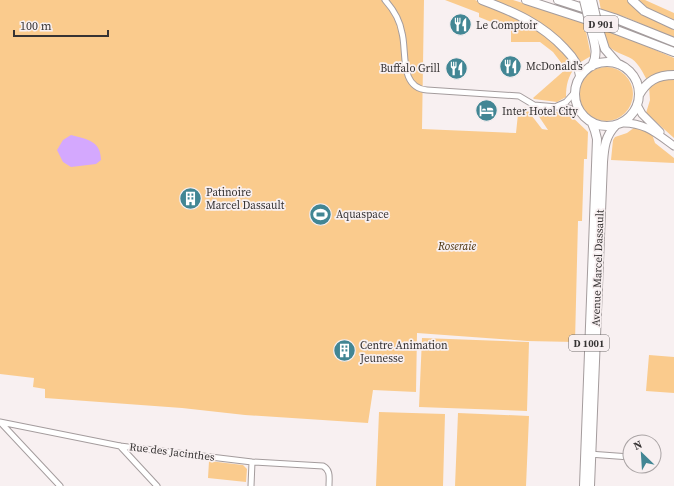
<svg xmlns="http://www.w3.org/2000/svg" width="674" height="486" font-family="'Source Serif 4',serif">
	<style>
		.green { fill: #facb8d }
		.water { fill: #d4a8fe }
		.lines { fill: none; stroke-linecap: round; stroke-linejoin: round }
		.minor-casing { stroke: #a49c9d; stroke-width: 7 }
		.tertiary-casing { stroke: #a49c9d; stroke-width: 9 }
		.primary-casing { stroke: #a49c9d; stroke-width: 10 }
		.minor { stroke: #fff; stroke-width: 5 }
		.tertiary { stroke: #fff; stroke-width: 7 }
		.primary { stroke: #fff; stroke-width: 8 }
		.primary-bridge-casing { stroke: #a49c9d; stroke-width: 10; stroke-linecap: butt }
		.primary-bridge { stroke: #fff; stroke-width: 8 }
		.labels { text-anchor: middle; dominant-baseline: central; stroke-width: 3.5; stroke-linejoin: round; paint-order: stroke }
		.shield { fill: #f8f0f1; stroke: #706c6c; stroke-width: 1 }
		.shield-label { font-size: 10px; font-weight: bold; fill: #363333 }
		.poi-label { font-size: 11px; fill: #363333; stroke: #f8f0f1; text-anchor: start }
		.park-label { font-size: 11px; font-style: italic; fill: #472e07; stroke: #f8f0f1 }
		.street-label { font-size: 11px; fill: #363333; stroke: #f8f0f1 }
	</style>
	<rect width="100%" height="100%" fill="#f8f0f1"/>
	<path class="green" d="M0 0H424L422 129 516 133 518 114 525 107 542 129 548 130 538 115 537 110 568 113 588 132 587 159H584L582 221H578L575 342 527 341 417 333 416 392 373 390 368 423 245 415 182 408 45 398V389L33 387 34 378 0 374Z
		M445 0H475L525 20 561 48 575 67C568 77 566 85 566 97L557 102 534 99 533 98 566 69 553 52 540 42H511V30L479 17V13Z
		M489 0H513L584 22 591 56 579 63 564 44Z
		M599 0H629L640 11 674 30V38L625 17 601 10Z
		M636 0H645L674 13V24L649 11Z
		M604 28 674 58V73L647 80C643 73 639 64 632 59 624 54 612 52 607 44 604 39 605 34 604 28Z
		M579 94a27 27 0 1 1 54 0a27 27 0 1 1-54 0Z
		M674 78V138L646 113 650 100 649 87 655 81Z
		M635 127 644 130 652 134 655 143 674 158V163L611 160 613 140 615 137 627 133Z
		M422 338 529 342 527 411 419 407Z
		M649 355 674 357V393L646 391Z
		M379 412 445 414 443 486H376Z
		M458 413 529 416 526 486H455Z
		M209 461 243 465 247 469 246 482 208 478Z"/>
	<path class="water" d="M71 135C87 139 101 141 101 160L96 164 71 167 63 162 57 150 63 140Z"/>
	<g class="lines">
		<defs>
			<path id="minor" d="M385 0C393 9 400 20 402 33 407 51 399 88 427 90L519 96 534 105 569 108 580 113
				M557 106 566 102 574 93
				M0 422 120 446 252 462 323 466C331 470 329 478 329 486
				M1 423 60 486
				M120 446 157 486
				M589 454 630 457
				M251 486 252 462"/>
			<path id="tertiary" d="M637 105 642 114 660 132
				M621 123C644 122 656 133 674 146"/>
			<path id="primary" d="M482 0C514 12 542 24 565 49 573 57 579 65 580 76
				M526 0 606 26 674 52
				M558 0 614 18 674 42
				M632 0 644 11 674 25
				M591 29C594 42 599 53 592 66
				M599 30 605 49 618 64
				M575 94a32 32 0 1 1 64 0a32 32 0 1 1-64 0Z
				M639 95C647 81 657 75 674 75
				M584 486 597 139 595 131 592 123
				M590 486 603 162C604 148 605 136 616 125"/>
		</defs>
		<use href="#minor" class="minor-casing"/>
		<use href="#tertiary" class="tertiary-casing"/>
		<use href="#primary" class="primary-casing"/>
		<use href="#minor" class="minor"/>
		<use href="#tertiary" class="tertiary"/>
		<use href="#primary" class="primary"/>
		<defs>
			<path id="primary-bridge" d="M584 0 591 29
				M592 0 599 30"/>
		</defs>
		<use href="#primary-bridge" class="primary-bridge-casing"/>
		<use href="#primary-bridge" class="primary-bridge"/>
	</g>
	<defs>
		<symbol id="restaurant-disc" viewBox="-11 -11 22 22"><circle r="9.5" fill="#428694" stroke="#f8f0f1"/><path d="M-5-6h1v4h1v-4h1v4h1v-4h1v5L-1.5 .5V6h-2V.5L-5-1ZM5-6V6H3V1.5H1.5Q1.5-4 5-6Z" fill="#fff"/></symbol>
		<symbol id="hotel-disc" viewBox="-11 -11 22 22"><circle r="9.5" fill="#428694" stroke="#f8f0f1"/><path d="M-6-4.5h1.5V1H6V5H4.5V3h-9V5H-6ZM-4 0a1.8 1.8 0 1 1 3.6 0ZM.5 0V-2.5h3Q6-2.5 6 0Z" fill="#fff"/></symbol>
		<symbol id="building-disc" viewBox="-11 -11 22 22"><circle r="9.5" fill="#428694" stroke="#f8f0f1"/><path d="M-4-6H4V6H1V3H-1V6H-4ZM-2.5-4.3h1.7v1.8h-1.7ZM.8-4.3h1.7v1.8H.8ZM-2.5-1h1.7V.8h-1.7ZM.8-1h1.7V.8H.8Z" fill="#fff"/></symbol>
		<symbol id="stadium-disc" viewBox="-11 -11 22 22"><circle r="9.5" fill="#428694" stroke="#f8f0f1"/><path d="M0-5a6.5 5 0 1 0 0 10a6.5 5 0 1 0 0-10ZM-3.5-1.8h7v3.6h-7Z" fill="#fff"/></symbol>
	</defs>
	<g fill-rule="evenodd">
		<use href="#restaurant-disc" x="448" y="12" width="25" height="25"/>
		<use href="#restaurant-disc" x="498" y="54" width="25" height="25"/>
		<use href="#restaurant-disc" x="444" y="56" width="25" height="25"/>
		<use href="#hotel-disc" x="474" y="98" width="25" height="25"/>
		<use href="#building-disc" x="178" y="186" width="25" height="25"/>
		<use href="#stadium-disc" x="308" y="202" width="25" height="25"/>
		<use href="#building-disc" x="332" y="338" width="25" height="25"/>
	</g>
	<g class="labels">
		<g class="shield">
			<rect x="584" y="16" width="34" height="16" rx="3"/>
			<rect x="569" y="335" width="40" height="16" rx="3"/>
		</g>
		<g class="shield-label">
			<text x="601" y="24">D 901</text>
			<text x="589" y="343">D 1001</text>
		</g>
		<g class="poi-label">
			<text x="476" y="25">Le Comptoir</text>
			<text x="526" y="66">McDonald's</text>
			<text x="440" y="68" text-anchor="end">Buffalo Grill</text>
			<text x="502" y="111">Inter Hotel City</text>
			<text x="206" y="192">Patinoire<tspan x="206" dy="13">Marcel Dassault</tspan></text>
			<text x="336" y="214">Aquaspace</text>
			<text x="360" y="345">Centre Animation<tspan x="360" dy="13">Jeunesse</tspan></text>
		</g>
		<g class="park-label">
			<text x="457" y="246">Roseraie</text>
		</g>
		<g class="street-label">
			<text transform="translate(598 268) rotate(-88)">Avenue Marcel Dassault</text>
			<text transform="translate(172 452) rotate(7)">Rue des Jacinthes</text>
		</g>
	</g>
	<g transform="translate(642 454) rotate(335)"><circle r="19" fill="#f8f0f1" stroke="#aaa4a5"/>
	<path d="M0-3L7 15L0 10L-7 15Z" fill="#428694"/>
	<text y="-6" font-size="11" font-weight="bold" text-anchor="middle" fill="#363333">N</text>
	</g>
	<path d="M14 30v6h94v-6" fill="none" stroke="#363333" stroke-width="2"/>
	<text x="20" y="30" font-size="12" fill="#363333" stroke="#f8f0f1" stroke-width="3" paint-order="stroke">100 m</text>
</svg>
